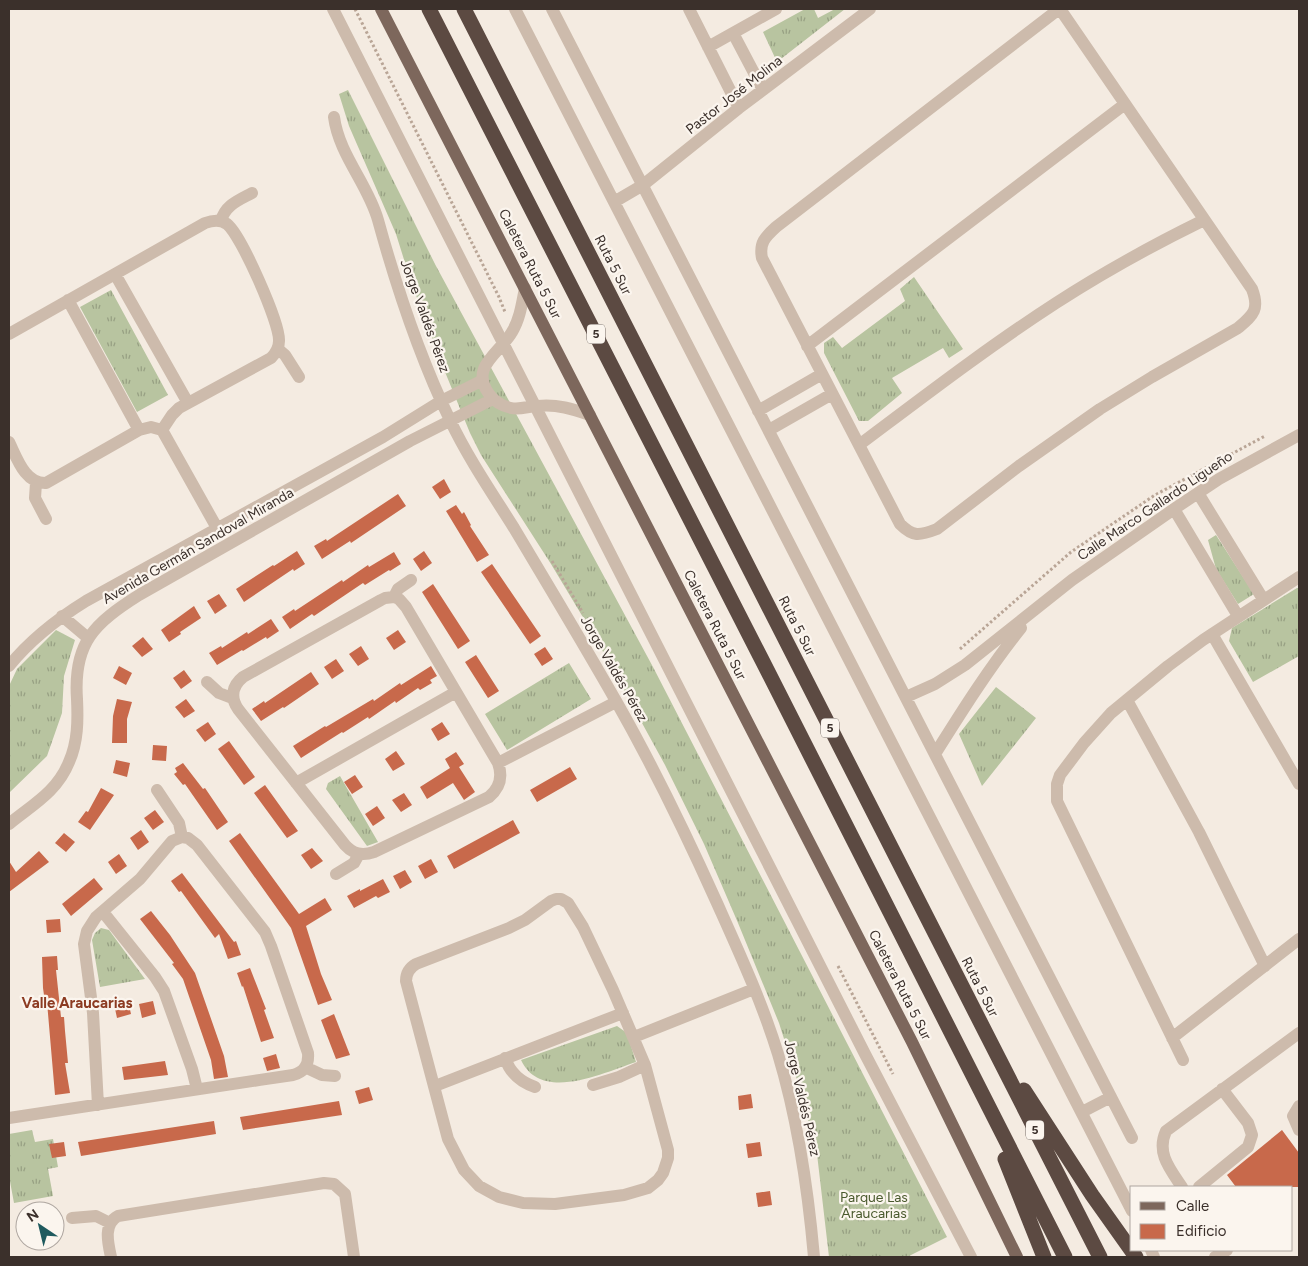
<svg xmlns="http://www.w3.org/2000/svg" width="1308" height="1266" font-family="Figtree,sans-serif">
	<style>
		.grass { fill: url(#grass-tufts) }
		.building { fill: #c8694b }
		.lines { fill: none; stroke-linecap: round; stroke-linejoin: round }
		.path { stroke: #b9a596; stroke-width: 3; stroke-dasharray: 2.5 2.5; stroke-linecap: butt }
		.minor { stroke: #cdbbac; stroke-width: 12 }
		.major { stroke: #7d675c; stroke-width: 12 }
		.highway { stroke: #5c4a42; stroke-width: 15 }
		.labels { text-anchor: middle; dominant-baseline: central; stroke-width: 4.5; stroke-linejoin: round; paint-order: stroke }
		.shield { fill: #fbf5ee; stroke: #756b66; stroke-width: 1 }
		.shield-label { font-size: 12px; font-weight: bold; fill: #3b302b }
		.street-label { font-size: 14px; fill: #3b302b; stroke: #fbf5ee }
		.park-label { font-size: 14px; fill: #4a5a2e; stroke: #fbf5ee }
		.neighbourhood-label { font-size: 15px; font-weight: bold; fill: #8c3b22; stroke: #fbf5ee }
	</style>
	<defs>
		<pattern id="grass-tufts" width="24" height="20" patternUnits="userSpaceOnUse" patternTransform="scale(1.25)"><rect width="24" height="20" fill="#b8c4a0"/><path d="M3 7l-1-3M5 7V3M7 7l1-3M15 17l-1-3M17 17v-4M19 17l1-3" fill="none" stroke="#97a083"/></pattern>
	</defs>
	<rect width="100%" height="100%" fill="#f4ebe1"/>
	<path class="grass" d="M805 9H814L818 18 835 9H845L777 62 763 32Z
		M348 90 436 266 653 667 947 1237 907 1257H829L817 1154 797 1080 779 1023 738 923 704 844 665 765 596 639 551 564 481 455 470 433 443 367 411 282 396 234 349 126 339 94Z
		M914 277 963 349 949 358 943 348 892 378 902 393 868 421H859L824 353V343L833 337 842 348 905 301 900 289Z
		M111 290 168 395 137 412 80 307Z
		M1216 535 1254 594 1238 604 1216 569 1208 540Z
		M1297 588H1299V656L1253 682 1229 641 1232 628Z
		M56 630 75 640 64 676 62 713 47 756 9 793V686L17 669Z
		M569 663 591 699 507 750 485 714Z
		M996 687 1036 718 982 786 959 734Z
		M340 776 378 842 367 846 326 789 328 783Z
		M101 928 109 930 145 979 100 987 92 940 95 933Z
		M617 1026 627 1033 636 1062C603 1073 541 1103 521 1060Z
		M32 1130 35 1142 53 1139 58 1167 48 1169 53 1196 14 1203 9 1176V1134Z"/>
	<path class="building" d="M444 479 451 492 440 499 432 487Z
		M398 494 406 506 351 543 350 541 322 559 314 546 326 539 327 541Z
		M456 505 462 514 464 512 471 525 470 526 489 555 477 562 446 511Z
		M297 551 305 564 294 571 293 569 244 602 236 589 273 565 274 566Z
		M424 551 432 563 421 571 413 559Z
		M394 552 401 564 390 571 389 570 365 585 363 583 314 616 312 614 290 629 282 617 294 609 295 611 342 580 343 582 368 565 369 567Z
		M492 564 541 636 530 644 481 572Z
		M433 584 470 641 458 649 422 592Z
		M219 594 227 606 215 614 207 601Z
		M194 606 201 618 180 632 181 634 169 642 161 630Z
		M271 619 279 631 267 639 266 637 243 651 242 650 217 665 209 653 221 646 222 648 247 632 248 634Z
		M398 630 406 642 394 650 386 638Z
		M143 637 153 649 142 657 132 646Z
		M361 646 369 659 358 666 349 654Z
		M545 647 553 659 542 666 534 654Z
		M476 655 499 691 488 698 465 662Z
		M336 659 344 671 332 679 324 667Z
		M119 666 132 673 126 685 113 678Z
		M431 666 437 676 430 680 432 683 420 690 418 688 396 703 395 701 369 719 368 717 343 733 342 732 301 758 293 746 325 726 326 727 373 699 374 701 400 683 401 685Z
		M184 670 192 681 181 689 173 678Z
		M311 672 319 684 284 708 283 707 261 721 252 709 264 701 265 703Z
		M117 699 132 702 127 719V743H112L113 716Z
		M186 699 195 711 184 718 175 707Z
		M208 722 216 734 205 742 196 730Z
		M442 722 450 734 438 741 431 729Z
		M229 741 255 777 244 785 218 749Z
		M153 745 167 746 166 761 152 760Z
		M396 751 405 764 393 771 385 759Z
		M456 752 464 764 459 767 475 792 464 800 453 783 427 799 420 787 450 768 445 759Z
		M116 760 130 763 127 777 113 773Z
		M183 763 203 789 205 788 228 822 217 830 185 784 183 785 174 774 177 772 175 768Z
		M570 767 577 779 537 802 530 790Z
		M355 775 363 787 352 794 344 782Z
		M265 785 298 831 287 838 254 793Z
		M101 788 114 795 90 830 78 822 86 811 88 812Z
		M404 793 412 805 401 812 392 800Z
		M377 806 385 818 373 826 365 814Z
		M155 810 164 822 153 830 144 818Z
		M513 820 520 833 454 869 447 856Z
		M141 830 149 842 138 850 130 838Z
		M64 833 75 842 66 852 55 843Z
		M240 833 299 914 325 898 332 910 306 926 321 974 332 1000 318 1005 291 928 229 841Z
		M312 848 323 861 311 869 301 855Z
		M39 851 49 862 9 892V861L16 872Z
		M119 854 127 866 116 874 108 862Z
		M431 859 438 872 425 879 418 866Z
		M405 870 412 882 400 889 393 876Z
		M182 873 234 942 236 941 241 955 228 959 219 934 215 938 181 891 179 892 171 881Z
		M94 878 103 889 71 916 62 904Z
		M383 879 390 892 378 898 376 896 354 908 347 896 360 889V891Z
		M151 911 170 935 195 973 224 1056 228 1077 214 1079 211 1060 183 979 172 964 174 963 140 919Z
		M60 919 61 932 47 933 46 920Z
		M57 956 58 970H56L61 1017H64L65 1031 68 1063H65L70 1093 55 1095 47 1002H45L43 988 42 957Z
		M250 968 266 1009 264 1010 274 1038 261 1042 243 986 242 987 237 973Z
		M128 1001 131 1014 117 1018 114 1004Z
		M153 1001 156 1014 142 1018 139 1004Z
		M334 1014 350 1055 336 1059 321 1020Z
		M276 1054 280 1068 267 1071 263 1058Z
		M165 1061 168 1075 124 1080 122 1067Z
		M369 1087 373 1100 359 1104 355 1091Z
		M751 1094 753 1108 739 1110 738 1096Z
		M339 1101 342 1115 243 1130 240 1117Z
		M214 1121 216 1134 81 1156 78 1142Z
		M1282 1130 1299 1153V1187H1236L1227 1175Z
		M64 1142 66 1156 52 1158 49 1144Z
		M760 1142 762 1156 748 1158 746 1144Z
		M770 1191 772 1205 758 1207 756 1193Z"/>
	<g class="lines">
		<path class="path" d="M355 9 499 297 505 312
			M552 561 583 613
			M960 649 1071 552 1155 495 1265 436
			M838 966 893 1074"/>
		<path class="minor" d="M333 9 865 1054 971 1257
			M515 9 1132 1211
			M552 9 1132 1138
			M689 9 739 108
			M1059 9 776 227C765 237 759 243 762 258L900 524C913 537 919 536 937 529L1019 466 1100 409 1152 377 1238 328C1253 315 1260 310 1252 289L1060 9
			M733 33 763 90
			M708 47 776 9
			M334 117C339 155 368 184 378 220 397 289 419 356 450 420 468 458 492 493 514 528 548 585 583 643 616 701 653 766 686 834 717 903 739 952 762 1002 778 1054 798 1120 808 1189 814 1257
			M614 202 643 185 739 108 870 9
			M221 221C225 205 239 200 252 193
			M115 274 188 403
			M525 288C522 303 520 319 512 332 500 353 469 367 489 394 494 401 502 406 511 408 520 410 529 406 538 406 557 404 573 409 590 415
			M68 300 139 430
			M9 334 205 223C213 220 220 219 227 224 241 235 280 323 279 341 279 348 276 353 271 358L179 408 172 415 162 430
			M807 346 1125 104
			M278 349 285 355 299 377
			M758 411 822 374
			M769 430 832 394
			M9 442C17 458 25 484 46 483L139 430 151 427 162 430 217 528
			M859 445C923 397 988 347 1056 303 1104 272 1153 245 1204 220
			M36 483 35 498 46 519
			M1198 493 1263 599
			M1174 509 1238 616
			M394 597 399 599 406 607 498 763C503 777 500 788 489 797L374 852C362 856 353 854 345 845L238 709C230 697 232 686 243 677L381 600 385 598Z
			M394 597 398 589 411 580
			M62 616 88 638
			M1212 634 1299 784
			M9 666C31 639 57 619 86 601L383 437 441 401 483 380
			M207 682 219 693 232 698
			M906 697 935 684 965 665 1072 580 1174 509 1219 479 1299 435
			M1127 700 1199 832 1265 966
			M935 754C962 711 989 668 1021 628
			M498 763 616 702
			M296 783 456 692
			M157 790 179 823 182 837
			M9 824C32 805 57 792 69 762 78 742 78 720 77 699 73 642 95 623 139 595L410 441 493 399
			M336 874 354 863 359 854
			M556 899H561L568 903 583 927 613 990 645 1065 668 1150V1158L663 1173 658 1180 648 1188 624 1195 555 1204 523 1203 499 1197 479 1186 464 1170 448 1139 406 981C406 973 409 968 416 964L509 928 525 920 551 901Z
			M103 912 155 977 164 991 192 1069 197 1089
			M634 1037 754 989
			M1172 1038 1299 939
			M505 1058C510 1073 520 1082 535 1087
			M1183 1060 1057 801V784L1060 775 1084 743 1111 713 1168 666 1203 640 1299 577
			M305 1067 322 1075 335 1076
			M593 1085 619 1077 645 1065
			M435 1086 623 1013
			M1299 1106 1293 1116 1299 1130
			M1082 1112 1111 1097
			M9 1118C103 1104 198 1089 293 1075 304 1072 309 1065 308 1053L271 946 265 932 197 845 188 838 182 837 172 841 140 879 96 917 87 931 84 944 93 1013 98 1105
			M1182 1187C1170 1169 1156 1153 1166 1131L1299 1033
			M1199 1187 1248 1147 1252 1135 1248 1123 1222 1089
			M72 1218 96 1216 110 1223
			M1151 1250 1154 1257
			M111 1257C108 1243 103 1224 118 1216L324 1183 334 1184 345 1194 354 1257
			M1215 1257 1227 1250"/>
		<path class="major" d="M381 9 912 1042 1017 1257"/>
		<path class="highway" d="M429 9 762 660 1065 1257
			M464 9 1100 1257
			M1024 1090 1092 1195 1136 1257
			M1005 1159 1044 1257"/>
	</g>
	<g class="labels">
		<g class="shield">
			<rect x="587" y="324.5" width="18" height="19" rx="4"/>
			<rect x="821" y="718.5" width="18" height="19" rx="4"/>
			<rect x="1026" y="1120.5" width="18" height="19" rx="4"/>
		</g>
		<g class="shield-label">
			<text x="596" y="334">5</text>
			<text x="830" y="728">5</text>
			<text x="1035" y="1130">5</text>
		</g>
		<g class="street-label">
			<text transform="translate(734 95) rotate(-38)">Pastor José Molina</text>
			<text transform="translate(530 264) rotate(63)">Caletera Ruta 5 Sur</text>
			<text transform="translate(613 265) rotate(63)">Ruta 5 Sur</text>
			<text transform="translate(425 316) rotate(70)">Jorge Valdés Pérez</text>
			<text transform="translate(1155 506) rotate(-34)">Calle Marco Gallardo Ligueño</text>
			<text transform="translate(198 546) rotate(-30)">Avenida Germán Sandoval Miranda</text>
			<text transform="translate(715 625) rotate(63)">Caletera Ruta 5 Sur</text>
			<text transform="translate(797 626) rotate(63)">Ruta 5 Sur</text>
			<text transform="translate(614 669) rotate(60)">Jorge Valdés Pérez</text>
			<text transform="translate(900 985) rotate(63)">Caletera Ruta 5 Sur</text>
			<text transform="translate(980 987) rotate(63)">Ruta 5 Sur</text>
			<text transform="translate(802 1098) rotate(77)">Jorge Valdés Pérez</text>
		</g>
		<g class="park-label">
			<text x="874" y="1197">Parque Las<tspan x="874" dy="16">Araucarias</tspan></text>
		</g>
		<g class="neighbourhood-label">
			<text x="77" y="1003">Valle Araucarias</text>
		</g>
	</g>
	<rect width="1308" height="1266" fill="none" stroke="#3b302b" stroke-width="20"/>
	<rect x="1130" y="1186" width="162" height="65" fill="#fbf5ee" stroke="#aea6a0"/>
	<rect x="1140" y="1202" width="25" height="8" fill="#7d675c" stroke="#aea6a0"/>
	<text x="1176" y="1211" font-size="15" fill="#3b302b">Calle</text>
	<rect x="1140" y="1224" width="25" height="15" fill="#c8694b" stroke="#aea6a0"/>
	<text x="1176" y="1236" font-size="15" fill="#3b302b">Edificio</text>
	<g transform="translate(40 1226) rotate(325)"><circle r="24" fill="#fbf5ee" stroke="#aea6a0"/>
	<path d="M0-4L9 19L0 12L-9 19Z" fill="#1f5a5e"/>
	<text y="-8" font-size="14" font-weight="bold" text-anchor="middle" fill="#3b302b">N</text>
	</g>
</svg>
